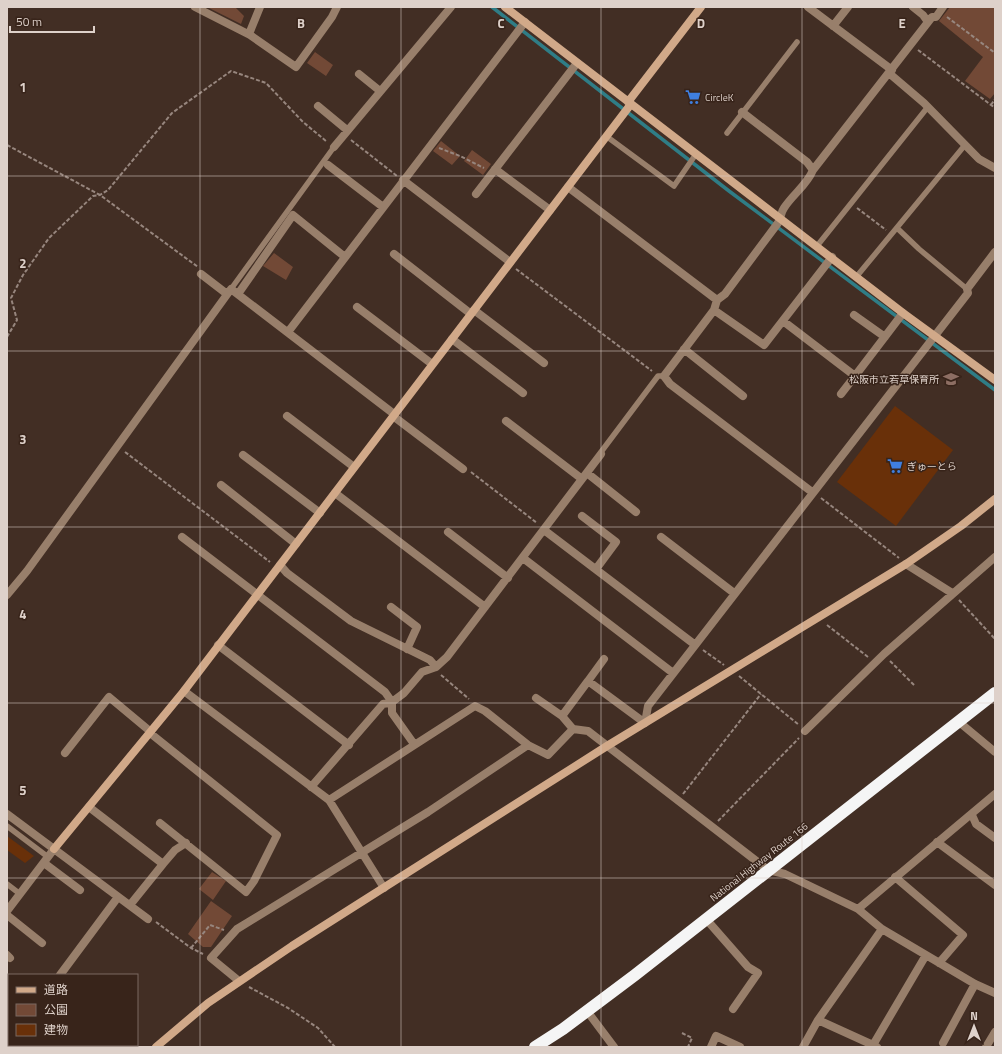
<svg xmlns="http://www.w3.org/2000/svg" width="1002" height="1054" font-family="'Titillium Web','Noto Sans JP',sans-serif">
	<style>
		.green { fill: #724936 }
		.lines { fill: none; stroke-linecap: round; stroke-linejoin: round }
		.stream { stroke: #2f7d86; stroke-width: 3.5 }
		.building { fill: #693009 }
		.path { stroke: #97867e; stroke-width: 2; stroke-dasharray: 4 2; stroke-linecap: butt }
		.lane { stroke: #987f6b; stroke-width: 5.5 }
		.street { stroke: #987f6b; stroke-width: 8 }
		.secondary { stroke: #d1a989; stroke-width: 8 }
		.highway { stroke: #f5f5f5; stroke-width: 12 }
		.grid { fill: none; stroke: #ded1ca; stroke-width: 1; stroke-opacity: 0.55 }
		.labels { text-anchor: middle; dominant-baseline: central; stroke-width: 3; stroke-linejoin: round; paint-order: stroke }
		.poi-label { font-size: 10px; fill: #ded1ca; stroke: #38241a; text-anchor: start }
		.street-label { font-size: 10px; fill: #ded1ca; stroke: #38241a }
		.grid-label { font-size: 13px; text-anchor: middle; font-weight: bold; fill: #ded1ca; stroke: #38241a; stroke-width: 3; stroke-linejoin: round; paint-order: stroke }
	</style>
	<rect width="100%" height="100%" fill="#422e24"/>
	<path class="green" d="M235 7 244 16 241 24 209 8Z
		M950 7H995V93L990 99 965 81 983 57 939 21Z
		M315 52 333 65 326 76 307 63Z
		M441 141 460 156 452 165 433 151Z
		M472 150 491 164 483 175 464 161Z
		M274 253 293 267 286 280 263 266Z
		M212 872 226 881 213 900 199 889Z
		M211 901 232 916 211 947H203L188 934Z"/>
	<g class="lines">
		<path class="stream" d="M492 7 729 191 995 390"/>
	</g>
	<path class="building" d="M895 406 953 450 896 526 837 482Z
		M7 836 34 856 25 863 7 850Z"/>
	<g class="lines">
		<path class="path" d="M947 17 995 53
			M918 50 995 108
			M991 105 995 99
			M351 140 397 176
			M7 145 100 195 198 267
			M439 148 460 156 484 168
			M857 208 886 230
			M516 269 652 371
			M7 337 17 320 11 298 23 275 49 238 93 196 100 195 108 190 172 113 231 71 266 83 303 122 326 141
			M125 452 270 562
			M471 472 537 523
			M821 498 899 558
			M959 600 995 639
			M827 625 868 657
			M703 650 724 665
			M890 661 915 686
			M441 675 469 699
			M739 676 799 725
			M683 794 761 694
			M718 821 799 738
			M156 922 191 948 203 954
			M191 948 210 925 224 930
			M249 987 288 1008 318 1028 335 1047
			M682 1033 692 1038 688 1047"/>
		<path class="lane" d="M727 133 797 42
			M606 136 674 186 696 154
			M897 228 919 249 967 289
			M817 246 927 108
			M857 276 965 145
			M231 289 334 147
			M601 454V452L658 376H664
			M7 826 48 857
			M7 884 20 894"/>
		<path class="street" d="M195 7 250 35 296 67 332 17 337 7
			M808 7 892 70
			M913 7 923 15 928 22
			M833 26 848 7
			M249 34 260 7
			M359 74 380 91
			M890 74 924 103 979 159 995 168
			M318 106 347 130
			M742 112 807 162 813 170
			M334 147 451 7
			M328 165 383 207
			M495 169 550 210
			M403 180 510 262
			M568 187 717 300
			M476 194 577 63
			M394 254 471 314
			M201 274 227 294
			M238 294 293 215 345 257
			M357 307 432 364
			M474 310 544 363
			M714 310 764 345 832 257
			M854 315 885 337
			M783 321 855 376 903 313
			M288 332 525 22
			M452 339 523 393
			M684 349 743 396
			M841 394 855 376
			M287 416 354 467
			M393 416 463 469
			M506 421 582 479
			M243 455 320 513
			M587 473 636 512
			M221 485 296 544
			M812 492 670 384 664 376 714 310 717 300 725 294 778 223C781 218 781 212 784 208 793 194 807 185 813 170L932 17H936L943 7
			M335 493 485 607
			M582 516 616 542 596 569
			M544 530 694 644
			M448 532 508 578
			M182 537 385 692 392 702 383 704 311 787
			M661 537 734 593
			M523 558 673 673
			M906 564 952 593
			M280 565 287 573 351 621 430 660 436 667
			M7 595 27 571 231 289 394 414
			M391 607 417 627 407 649
			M218 645 349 745
			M588 681 604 659
			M184 691 329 800 384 888
			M536 698 562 716
			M959 722 995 752
			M573 729 562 716 588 681 645 723 648 706 968 293 967 289 995 252
			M805 731 884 654 995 557
			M150 733 277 835 254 881 246 892 160 823
			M414 744 392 713V702L404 693 422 672 436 667 447 657 601 454
			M65 753 109 697 151 732
			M329 800 475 706 485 711 528 745 548 755 573 729 588 731 768 870 785 874 858 909 882 929 975 984 995 993
			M89 807 163 864 175 850 186 843
			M7 814 148 919
			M972 815 976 824 995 838
			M937 842 995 885
			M44 863 80 890
			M895 877 963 935 939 963
			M130 905 163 864
			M858 909 995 794
			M7 911 54 849
			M7 915 42 943
			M706 919 748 967 758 973 733 1009
			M7 955 10 958
			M60 975 118 897
			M239 981 211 958 237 929 428 812 528 745
			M587 1011 614 1047
			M943 1043 975 984
			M7 1045 9 1042
			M711 1047 716 1036 740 1047
			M803 1047 818 1020
			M872 1047 873 1045 818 1020 882 929
			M877 1047 873 1045 926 955
			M986 1047 995 1032"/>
		<path class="secondary" d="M505 7 903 313 995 380
			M628 102 701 7
			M54 849 184 691 631 104
			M156 1047 208 1003 292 946 607 746 906 564 961 526 995 499"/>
		<path class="highway" d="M535 1047 563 1029 635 975 995 693"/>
	</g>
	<path class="grid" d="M200 7V1047M401 7V1047M601 7V1047M802 7V1047M7 176H995M7 351H995M7 527H995M7 703H995M7 878H995"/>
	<defs>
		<symbol id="supermarket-bare" viewBox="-9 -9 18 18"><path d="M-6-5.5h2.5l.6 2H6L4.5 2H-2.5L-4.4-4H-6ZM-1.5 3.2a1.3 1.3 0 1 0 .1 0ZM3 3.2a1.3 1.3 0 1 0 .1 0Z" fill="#3f7fe0" stroke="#38241a" stroke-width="2.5" paint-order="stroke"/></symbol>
		<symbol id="school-bare" viewBox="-9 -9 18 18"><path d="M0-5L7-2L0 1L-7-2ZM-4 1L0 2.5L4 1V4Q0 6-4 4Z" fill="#8d6e63" stroke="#38241a" stroke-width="2.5" paint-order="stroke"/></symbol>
	</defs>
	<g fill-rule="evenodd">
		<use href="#supermarket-bare" x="682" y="86" width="22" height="22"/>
		<use href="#school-bare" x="940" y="368" width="22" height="22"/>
		<use href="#supermarket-bare" x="884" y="455" width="22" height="22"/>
	</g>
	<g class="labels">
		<g class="poi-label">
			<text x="705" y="97">CircleK</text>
			<text x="939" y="379" text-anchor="end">松阪市立若草保育所</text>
			<text x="907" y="466">ぎゅーとら</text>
		</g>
		<g class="street-label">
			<text transform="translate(759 862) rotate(-38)">National Highway Route 166</text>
		</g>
	</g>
	<g class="grid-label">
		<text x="301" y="28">B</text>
		<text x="501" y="28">C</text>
		<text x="701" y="28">D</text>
		<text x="902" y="28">E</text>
		<text x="23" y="92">1</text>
		<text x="23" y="268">2</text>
		<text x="23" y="444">3</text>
		<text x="23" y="619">4</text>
		<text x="23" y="795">5</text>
	</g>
	<rect width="1002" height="1054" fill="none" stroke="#ded1ca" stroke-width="16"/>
	<rect x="8" y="974" width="130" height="72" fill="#38241a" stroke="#7a6960"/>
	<rect x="16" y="987" width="20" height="6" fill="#d1a989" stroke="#7a6960"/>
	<text x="44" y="994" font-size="12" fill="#ded1ca">道路</text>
	<rect x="16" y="1004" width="20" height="12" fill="#724936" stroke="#7a6960"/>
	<text x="44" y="1014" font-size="12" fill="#ded1ca">公園</text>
	<rect x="16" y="1024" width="20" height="12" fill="#693009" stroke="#7a6960"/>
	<text x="44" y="1034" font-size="12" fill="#ded1ca">建物</text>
	<g transform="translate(974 1026)" stroke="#38241a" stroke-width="3" paint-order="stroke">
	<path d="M0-3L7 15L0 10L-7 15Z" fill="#ded1ca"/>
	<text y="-6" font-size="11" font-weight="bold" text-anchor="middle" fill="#ded1ca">N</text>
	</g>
	<path d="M10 26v6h84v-6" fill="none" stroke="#ded1ca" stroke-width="2"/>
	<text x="16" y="26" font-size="12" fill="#ded1ca" stroke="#38241a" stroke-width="3" paint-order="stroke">50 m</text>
</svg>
